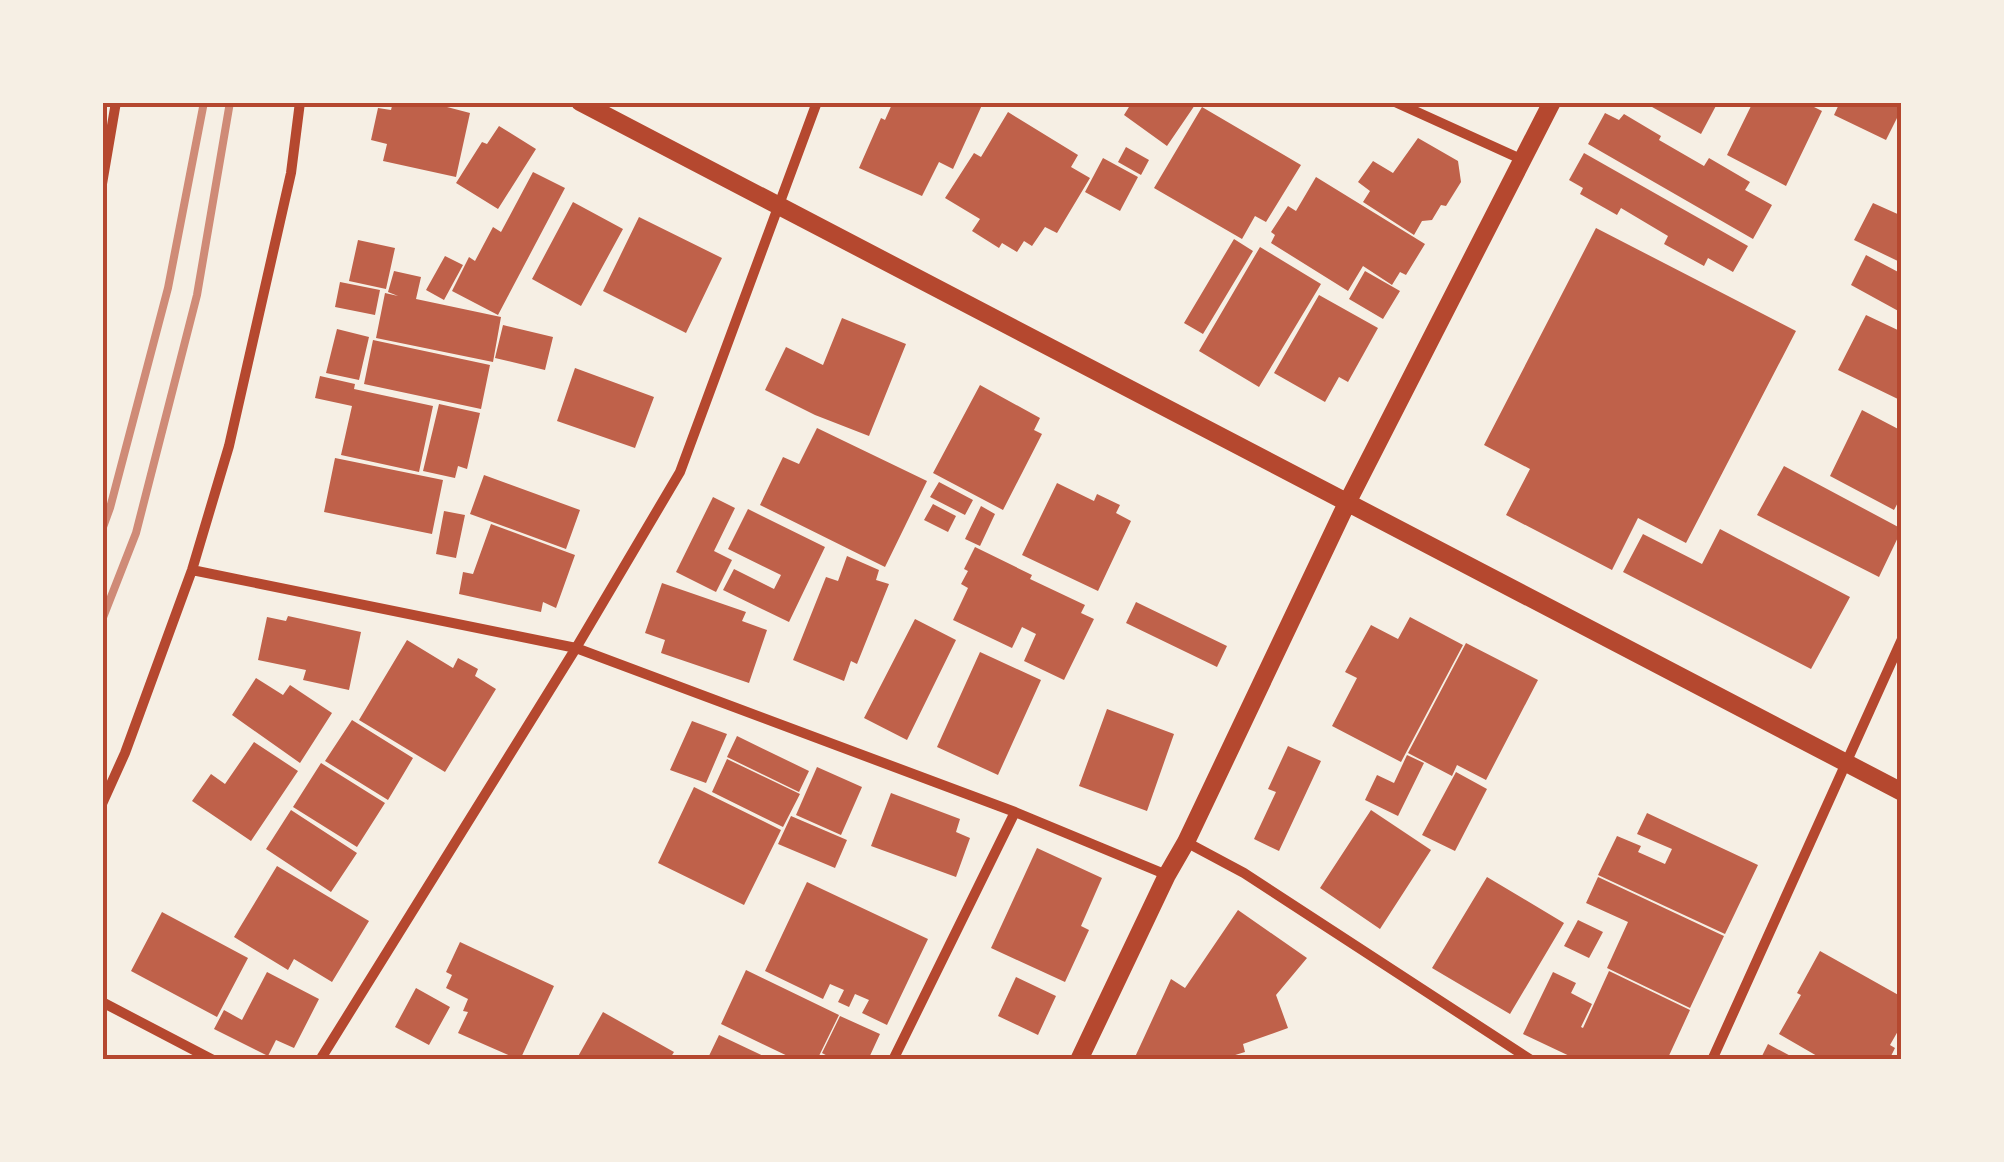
<svg xmlns="http://www.w3.org/2000/svg" width="2004" height="1162" font-family="'Noto Serif',serif">
	<style>
		.building { fill: #bf614a }
		.lines { fill: none; stroke-linecap: round; stroke-linejoin: round }
		.minor { stroke: #b5482f; stroke-width: 10 }
		.tertiary { stroke: #b5482f; stroke-width: 18 }
		.rail { stroke: #cf8b77; stroke-width: 8 }
		.neatline { fill: none; stroke: #b5482f; stroke-width: 4 }
	</style>
	<rect width="100%" height="100%" fill="#f6efe4"/>
	<path class="building" d="M393 102H448L447 107 470 113 456 177 383 161 387 144 371 140 378 108 391 110Z
		M893 102H977L982 105 953 169 939 162 922 196 859 168 881 118 885 120Z
		M1132 102H1197L1167 146 1124 115Z
		M1643 102H1718L1701 134Z
		M1753 102H1804L1822 111 1786 186 1727 155Z
		M1840 102H1902V108L1886 140 1834 115Z
		M1202 107 1301 165 1266 222 1255 216 1242 239 1154 188Z
		M1008 112 1078 155 1071 167 1090 178 1057 233 1045 227 1032 246 1024 241 1017 252 1002 243 999 248 972 231 980 219 945 198 974 153 981 157Z
		M1605 113 1619 120 1624 114 1661 136 1659 140 1704 166 1709 158 1750 182 1745 190 1772 205 1753 239 1588 144Z
		M499 126 536 149 498 209 456 183 482 142 487 144Z
		M1418 138 1458 161 1461 182 1446 206 1441 205 1432 220 1422 221 1414 235 1363 202 1370 191 1358 182 1373 161 1393 173Z
		M1126 147 1149 160 1141 175 1118 162Z
		M1584 153 1748 246 1733 272 1708 258 1704 266 1664 244 1668 236 1621 208 1617 215 1580 194 1583 188 1569 180Z
		M1103 158 1138 177 1120 211 1085 192Z
		M533 172 565 188 498 315 452 291 469 257 475 261 493 227 501 232Z
		M1316 177 1425 244 1406 275 1400 272 1392 285 1363 266 1348 291 1271 243 1275 235 1271 232 1288 206 1296 211Z
		M573 202 623 229 581 306 532 279Z
		M1873 203 1902 216V263L1854 240Z
		M639 217 722 258 686 333 603 291Z
		M1596 228 1796 331 1686 543 1638 518 1612 570 1506 515 1530 469 1484 445Z
		M1234 239 1253 251 1203 334 1184 323Z
		M358 240 395 248 386 289 349 281Z
		M1260 247 1321 284 1259 387 1199 351Z
		M1866 255 1902 274V313L1851 285Z
		M445 256 463 265 444 300 426 290Z
		M394 271 421 277 416 299 501 317 493 362 376 338 385 293 398 296 388 292Z
		M1365 271 1400 291 1383 319 1349 299Z
		M340 282 380 290 375 315 335 307Z
		M1319 295 1378 328 1348 382 1339 377 1325 402 1274 373Z
		M1866 315 1902 332V401L1838 370Z
		M842 318 906 344 869 436 815 415 765 390 786 347 823 365Z
		M503 325 553 337 545 370 495 358Z
		M337 329 369 337 359 380 326 373Z
		M373 340 490 365 481 409 364 384Z
		M575 368 654 397 635 448 557 421Z
		M320 376 355 384 354 389 433 406 419 472 341 455 352 406 315 398Z
		M980 385 1040 418 1034 430 1042 434 1003 510 933 473Z
		M439 404 480 413 467 469 458 466 455 478 423 471Z
		M1862 410 1902 431V495L1894 510 1830 476Z
		M817 428 927 481 885 567 760 505 783 457 799 464Z
		M335 458 443 480 432 534 324 512Z
		M1784 466 1902 529 1879 577 1757 515Z
		M484 475 580 510 566 549 470 514Z
		M939 482 973 500 965 515 930 497Z
		M1057 483 1094 501 1097 494 1120 505 1116 513 1131 521 1098 591 1022 555Z
		M713 497 735 508 714 551 732 560 716 592 676 572Z
		M933 504 956 516 948 532 924 520Z
		M981 506 995 514 980 546 965 539Z
		M748 509 825 547 789 622 723 590 734 569 774 589 781 575 728 549Z
		M444 511 465 515 456 558 436 554Z
		M491 524 575 555 556 608 543 602 541 612 459 594 463 572 473 574Z
		M1720 529 1850 597 1811 669 1623 572 1643 534 1702 564Z
		M975 547 1032 575 1030 579 1085 605 1081 613 1094 619 1064 680 1024 661 1036 634 1022 627 1012 648 953 620 968 588 961 584 968 571 964 569Z
		M847 556 879 570 876 580 889 584 857 664 851 661 844 681 793 660 826 577 838 581Z
		M662 583 746 612 742 621 767 630 749 683 661 653 665 640 645 633Z
		M1136 602 1227 646 1217 667 1126 623Z
		M288 616 361 632 349 690 303 680 306 670 258 660 267 617 286 621Z
		M1410 617 1463 645 1401 762 1332 726 1357 678 1345 672 1371 625 1398 639Z
		M915 619 956 640 907 740 864 718Z
		M407 640 453 668 458 658 478 669 475 676 496 689 445 772 359 720Z
		M1466 643 1538 680 1486 780 1457 765 1452 776 1408 753Z
		M980 652 1041 680 998 775 937 747Z
		M256 678 283 695 290 685 332 713 300 763 232 715Z
		M1107 709 1174 734 1147 811 1079 786Z
		M352 720 413 758 388 800 325 761Z
		M692 721 727 734 706 783 670 770Z
		M737 736 809 771 799 792 727 757Z
		M254 742 298 771 251 841 192 801 211 774 225 784Z
		M1288 746 1321 761 1279 851 1254 839 1276 792 1268 789Z
		M1407 755 1424 763 1398 816 1365 800 1377 775 1394 783Z
		M727 759 800 794 783 827 712 792Z
		M321 763 385 803 357 847 293 807Z
		M817 767 862 787 841 835 796 815Z
		M1456 772 1487 789 1455 851 1422 835Z
		M694 787 781 830 744 905 658 863Z
		M891 793 960 819 956 832 970 838 956 877 871 846Z
		M291 810 357 853 331 892 266 849Z
		M1371 810 1431 850 1380 929 1320 888Z
		M1647 813 1758 865 1725 934 1598 875 1617 836 1641 846 1638 852 1665 864 1672 849 1637 834Z
		M791 816 847 840 835 868 778 844Z
		M1037 848 1102 878 1081 926 1089 930 1065 982 991 948Z
		M277 866 369 921 332 982 294 959 288 970 234 937Z
		M1487 877 1564 923 1510 1014 1432 968Z
		M1598 877 1724 936 1690 1008 1607 968 1628 922 1586 903Z
		M807 882 928 939 887 1025 862 1013 869 1000 855 994 849 1007 838 1002 844 990 830 984 823 999 765 971Z
		M1238 910 1307 958 1276 995 1288 1028 1243 1044 1245 1052 1219 1060H1141L1135 1057 1171 979 1185 988Z
		M162 912 248 958 217 1017 131 971Z
		M1578 920 1603 932 1589 958 1564 946Z
		M460 942 554 986 520 1060 458 1033 468 1012 463 1011 468 999 446 988 452 975 446 972Z
		M1820 951 1902 997V1024L1890 1045 1895 1048 1889 1060H1824L1779 1034 1801 995 1797 993Z
		M746 970 839 1015 817 1060H796L721 1024Z
		M1609 971 1690 1010 1667 1060H1578L1523 1034 1553 972 1576 983 1571 993 1592 1004 1581 1027 1583 1028Z
		M267 972 319 999 294 1048 276 1040 268 1056 214 1029 224 1010 242 1020Z
		M1016 977 1056 996 1038 1035 998 1016Z
		M416 988 450 1007 429 1045 395 1027Z
		M603 1012 674 1052 669 1060H576Z
		M840 1016 880 1034 868 1060H835L822 1053Z
		M719 1035 772 1060H707Z
		M1768 1044 1798 1060H1760Z"/>
	<g class="lines">
		<path class="minor" d="M1395 102 1523 160
			M102 184 116 102
			M192 570 576 648 1015 812 1167 875
			M102 804 125 753 192 570 229 446 291 173 300 102
			M1186 842 1244 873 1531 1060
			M102 1002 213 1060
			M320 1060 576 648 680 472 817 102
			M893 1060 1015 812
			M1712 1060 1902 639"/>
		<path class="tertiary" d="M580 102 1902 792
			M1079 1060 1167 875 1186 842 1347 503 1552 102"/>
		<path class="rail" d="M102 530 110 508 168 288 204 102
			M102 620 136 533 197 295 230 102"/>
	</g>
	<rect width="2004" height="1162" fill="none" stroke="#f6efe4" stroke-width="210"/>
	<rect x="105" y="105" width="1794" height="952" class="neatline"/>
</svg>
